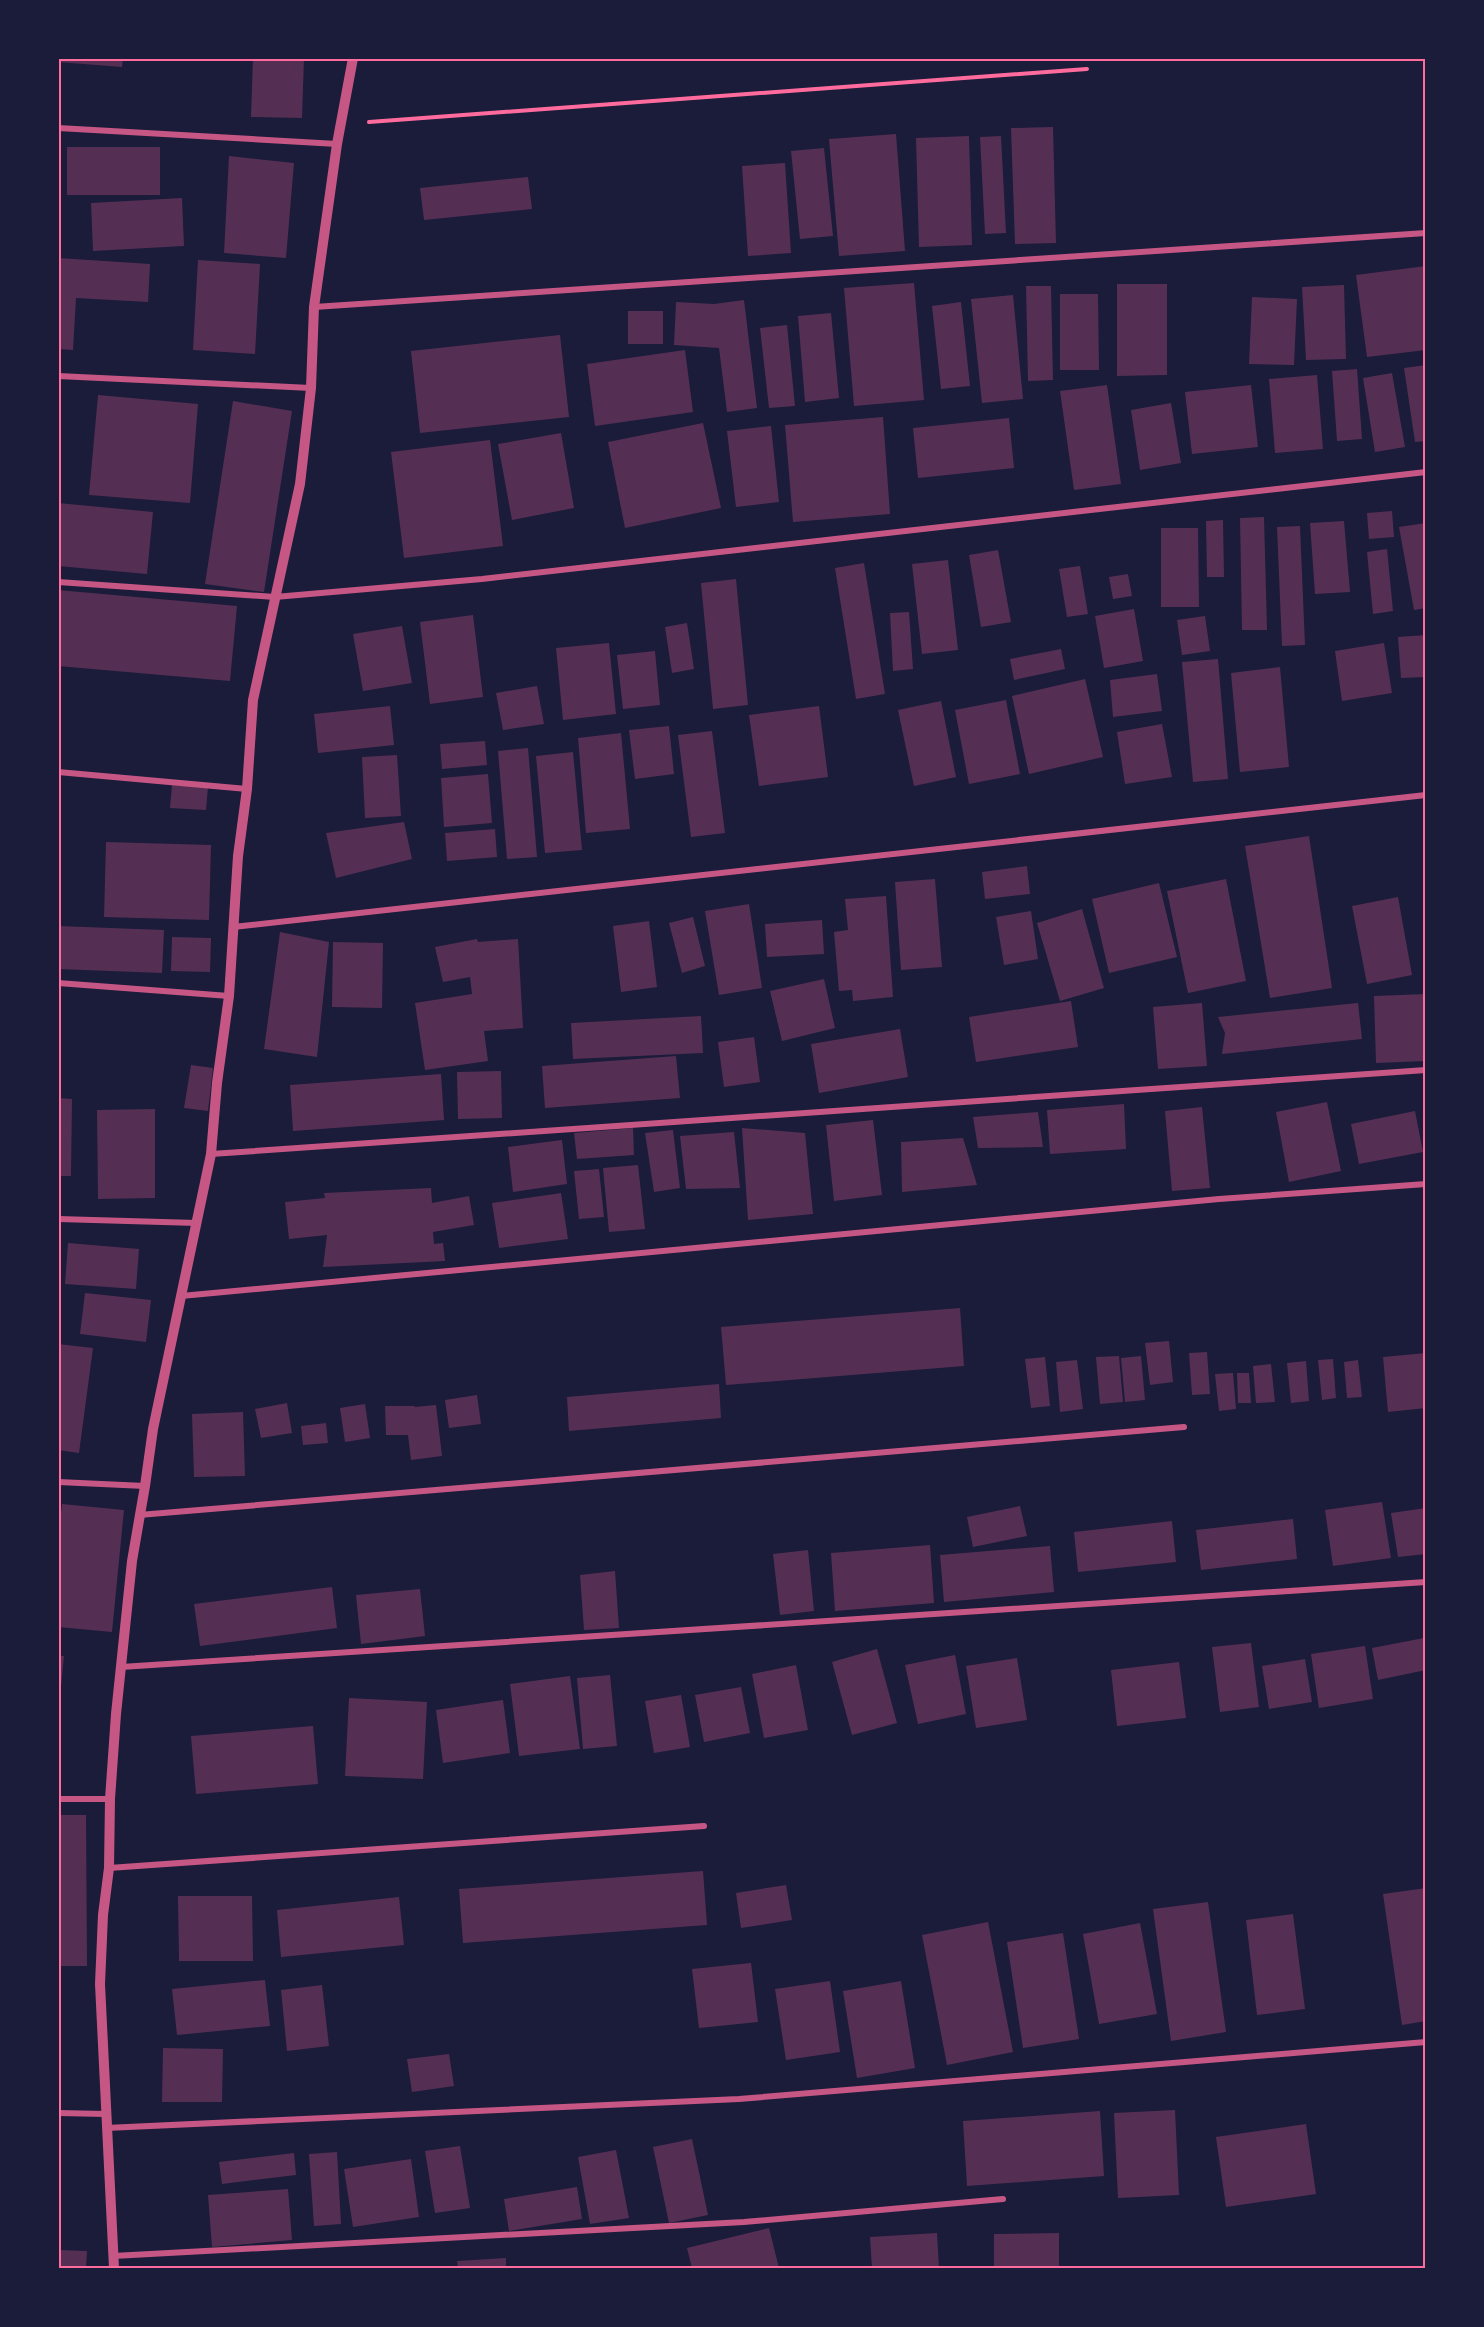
<svg xmlns="http://www.w3.org/2000/svg" width="1484" height="2327" font-family="'PT Sans',sans-serif">
	<style>
		.building { fill: #542f53 }
		.lines { fill: none; stroke-linecap: round; stroke-linejoin: round }
		.path { stroke: #ff6b9d; stroke-width: 4 }
		.minor { stroke: #c65784; stroke-width: 6 }
		.tertiary { stroke: #c65784; stroke-width: 10 }
		.neatline { fill: none; stroke: #ff6b9d; stroke-width: 2 }
	</style>
	<rect width="100%" height="100%" fill="#1b1b3a"/>
	<path class="building" d="M58 58H123L122 67 58 62Z
		M253 58H304L302 118 251 117Z
		M1053 127 1056 243 1015 244 1011 128Z
		M896 134 905 251 839 256 829 139Z
		M969 136 972 245 919 247 916 138Z
		M1001 136 1006 233 985 234 980 137Z
		M67 147H160V195H67Z
		M824 148 833 236 800 239 791 151Z
		M229 156 294 163 286 258 224 253Z
		M785 163 791 253 748 256 742 166Z
		M528 177 532 209 424 220 420 188Z
		M182 198 184 246 93 251 91 203Z
		M58 258 150 264 148 302 76 298 73 350 58 349Z
		M198 260 260 264 255 354 193 350Z
		M1426 266V350L1367 357 1356 275Z
		M914 283 924 400 854 406 844 288Z
		M1117 284H1167V375L1117 376Z
		M1344 285 1346 359 1306 360 1302 287Z
		M1026 286H1051L1053 380 1028 381Z
		M1060 294H1098L1099 370H1060Z
		M1013 295 1023 399 982 403 971 299Z
		M1252 297 1297 299 1294 365 1249 364Z
		M744 300 757 408 727 412 719 348 674 345 676 302 714 304Z
		M961 302 970 386 941 389 932 306Z
		M628 311H663V344H628Z
		M831 313 839 398 805 402 798 316Z
		M787 325 795 406 769 408 760 328Z
		M560 335 569 417 420 433 411 351Z
		M685 350 693 412 595 426 587 364Z
		M1426 365V441L1415 442 1404 368Z
		M1357 369 1362 439 1337 441 1332 371Z
		M1392 373 1405 447 1375 452 1363 378Z
		M1317 375 1323 449 1275 453 1269 379Z
		M1107 385 1121 484 1074 490 1060 391Z
		M1251 385 1258 447 1192 454 1185 392Z
		M98 395 198 404 190 503 89 495Z
		M233 401 292 411 264 592 205 584Z
		M1171 403 1181 463 1140 470 1131 410Z
		M883 417 890 514 793 522 785 425Z
		M1009 418 1014 468 918 478 913 428Z
		M703 423 721 508 625 528 608 442Z
		M771 426 779 502 736 507 727 431Z
		M561 433 574 508 512 520 498 444Z
		M490 440 503 546 404 558 391 452Z
		M58 503 153 512 147 574 58 566Z
		M1392 511 1394 537 1369 539 1367 513Z
		M1264 517 1267 630H1242L1240 518Z
		M1223 520 1224 577H1207L1206 521Z
		M1344 521 1350 592 1315 594 1310 523Z
		M1426 523V608L1414 610 1399 527Z
		M1300 526 1305 645 1282 646 1277 527Z
		M1161 528H1198L1199 607H1161Z
		M1387 549 1393 611 1373 614 1367 552Z
		M998 550 1011 622 981 627 969 555Z
		M948 560 958 650 922 654 912 564Z
		M864 563 885 694 856 699 835 568Z
		M1080 566 1088 614 1067 617 1059 569Z
		M1128 574 1132 596 1113 599 1109 577Z
		M736 579 748 705 713 709 701 583Z
		M58 590 237 606 230 681 58 666Z
		M1134 609 1143 661 1104 668 1095 616Z
		M909 612 913 669 893 671 890 613Z
		M473 615 483 697 430 704 420 622Z
		M1205 616 1210 651 1182 655 1177 620Z
		M687 623 694 669 672 673 665 627Z
		M402 626 412 683 363 691 353 634Z
		M1426 635V677L1401 678 1398 637Z
		M609 643 616 714 563 720 556 648Z
		M1384 643 1392 693 1342 701 1335 651Z
		M1061 649 1065 669 1014 680 1010 659Z
		M655 651 660 705 623 709 617 655Z
		M1218 659 1228 779 1193 782 1182 662Z
		M1280 667 1289 767 1240 772 1231 673Z
		M1157 674 1162 711 1113 717 1110 680Z
		M1085 679 1103 757 1029 774 1012 696Z
		M537 686 544 724 503 730 496 693Z
		M1006 700 1020 774 969 784 955 710Z
		M941 701 956 777 914 786 898 710Z
		M390 706 394 745 318 753 314 714Z
		M819 706 828 777 759 786 749 715Z
		M1162 724 1172 777 1125 784 1117 732Z
		M669 726 674 774 635 779 629 730Z
		M712 731 725 833 691 837 678 735Z
		M621 733 630 829 586 833 578 738Z
		M485 741 487 765 442 769 440 744Z
		M528 748 537 857 507 859 498 751Z
		M573 752 582 850 545 853 536 756Z
		M397 755 401 816 365 818 362 757Z
		M488 774 492 823 444 827 441 778Z
		M172 785 208 787 206 810 170 808Z
		M404 822 412 859 336 878 326 833Z
		M495 829 497 857 447 861 445 833Z
		M1309 836 1332 988 1270 998 1245 846Z
		M106 842 211 845 209 920 104 917Z
		M1027 866 1030 894 985 899 982 872Z
		M935 879 942 967 901 970 895 882Z
		M1226 879 1246 981 1188 993 1167 891Z
		M1159 883 1177 957 1109 973 1092 899Z
		M886 896 893 997 853 1001 852 990 839 991 834 932 848 930 845 899Z
		M1398 897 1412 975 1367 984 1352 906Z
		M749 904 762 988 719 995 705 911Z
		M1082 909 1104 988 1060 1001 1037 923Z
		M1031 911 1038 959 1004 965 996 917Z
		M693 917 705 966 682 973 669 923Z
		M822 920 824 954 767 957 765 924Z
		M649 921 657 987 621 992 613 926Z
		M58 926 164 930 162 973 58 969Z
		M280 932 329 942 317 1057 264 1049Z
		M172 937 211 938 210 972 171 971Z
		M477 939 478 942 518 939 523 1028 484 1031 488 1061 425 1070 415 1003 472 994 470 977 443 982 435 947Z
		M333 942 383 943 382 1008 332 1007Z
		M824 979 835 1028 782 1041 770 991Z
		M1426 994V1061L1376 1063 1374 996Z
		M1071 1001 1078 1047 976 1062 969 1017Z
		M1202 1003 1207 1066 1158 1069 1153 1007Z
		M1358 1003 1362 1039 1222 1054 1225 1033 1218 1017Z
		M701 1016 703 1053 573 1059 571 1023Z
		M900 1029 908 1077 819 1093 811 1044Z
		M754 1037 760 1082 724 1087 718 1042Z
		M676 1056 680 1098 545 1108 542 1066Z
		M191 1065 213 1068 208 1111 184 1108Z
		M501 1071 502 1118 458 1119 457 1072Z
		M441 1074 444 1120 293 1131 290 1085Z
		M58 1098 72 1099 71 1176H58Z
		M1327 1102 1341 1171 1289 1182 1276 1112Z
		M1124 1104 1126 1149 1050 1154 1047 1110Z
		M1202 1107 1210 1188 1172 1191 1165 1111Z
		M155 1109V1198L98 1199 97 1110Z
		M1415 1111 1423 1152 1359 1164 1351 1124Z
		M1038 1112 1043 1147 978 1148 973 1117Z
		M873 1120 882 1195 834 1201 826 1125Z
		M633 1128 634 1155 577 1159 574 1133Z
		M742 1128 805 1133 813 1214 748 1220Z
		M673 1130 680 1188 654 1192 645 1133Z
		M734 1132 740 1188 686 1189 680 1136Z
		M963 1138 977 1185 902 1192 901 1142Z
		M562 1140 567 1184 513 1192 508 1147Z
		M638 1165 645 1229 609 1232 603 1168Z
		M599 1169 604 1217 579 1219 574 1171Z
		M431 1188 432 1203 469 1196 474 1225 433 1232 434 1244 443 1243 445 1261 323 1267 327 1235 289 1239 285 1202 325 1198 324 1193Z
		M561 1193 568 1239 499 1248 492 1203Z
		M68 1243 139 1249 136 1289 65 1284Z
		M85 1293 151 1300 146 1342 80 1334Z
		M960 1308 964 1366 726 1385 721 1327Z
		M1169 1341 1173 1382 1150 1385 1145 1343Z
		M58 1344 93 1348 79 1453 58 1450Z
		M1207 1352 1210 1394 1192 1395 1189 1353Z
		M1426 1353V1408L1388 1412 1383 1357Z
		M1119 1356 1123 1402 1100 1404 1096 1357Z
		M1141 1356 1145 1400 1125 1402 1121 1358Z
		M1045 1357 1050 1406 1031 1408 1025 1359Z
		M1333 1359 1336 1398 1322 1400 1318 1360Z
		M1077 1360 1083 1409 1060 1412 1056 1362Z
		M1358 1360 1362 1397 1347 1398 1344 1362Z
		M1306 1361 1309 1401 1291 1403 1287 1363Z
		M1271 1364 1275 1402 1256 1403 1253 1366Z
		M1233 1373 1236 1409 1219 1411 1215 1374Z
		M1237 1373H1249L1251 1403H1238Z
		M719 1384 721 1418 569 1431 567 1397Z
		M477 1395 481 1424 449 1428 445 1400Z
		M287 1403 292 1433 261 1438 255 1409Z
		M365 1404 370 1438 345 1442 340 1408Z
		M436 1405 442 1456 411 1460 408 1435H386L385 1406H415L414 1407Z
		M243 1412 245 1476 194 1477 192 1414Z
		M326 1423 328 1443 303 1445 301 1426Z
		M1382 1502 1391 1558 1333 1566 1325 1510Z
		M62 1504 124 1510 112 1632 58 1627V1540Z
		M1020 1506 1027 1536 973 1547 967 1517Z
		M1426 1508V1554L1398 1557 1391 1513Z
		M1293 1519 1297 1559 1201 1570 1196 1530Z
		M1172 1521 1176 1562 1078 1572 1074 1532Z
		M930 1545 934 1603 835 1611 831 1553Z
		M1050 1546 1054 1592 944 1602 940 1555Z
		M808 1550 814 1611 780 1615 773 1554Z
		M615 1571 619 1628 584 1630 580 1575Z
		M332 1587 337 1628 200 1646 194 1604Z
		M420 1589 425 1636 361 1644 356 1595Z
		M1424 1638 1426 1670 1378 1680 1372 1648Z
		M1251 1643 1259 1707 1220 1712 1212 1647Z
		M1365 1646 1373 1699 1319 1708 1311 1654Z
		M877 1649 897 1723 852 1735 832 1662Z
		M955 1655 966 1714 918 1724 905 1665Z
		M58 1656H64L60 1697H58Z
		M1017 1658 1027 1720 976 1728 966 1666Z
		M1305 1659 1312 1702 1269 1709 1262 1666Z
		M1179 1662 1186 1718 1117 1726 1111 1670Z
		M796 1665 808 1730 764 1738 752 1674Z
		M610 1675 617 1746 583 1749 577 1678Z
		M570 1676 580 1749 519 1756 510 1684Z
		M741 1687 750 1733 704 1742 695 1695Z
		M681 1695 690 1747 654 1753 645 1701Z
		M349 1698 427 1702 423 1779 345 1776Z
		M503 1700 510 1753 443 1763 436 1710Z
		M313 1726 318 1784 196 1794 191 1736Z
		M58 1815H86L87 1966H58Z
		M703 1871 707 1925 463 1943 459 1889Z
		M786 1885 792 1920 741 1928 736 1893Z
		M1426 1888V2021L1402 2025 1383 1894Z
		M178 1896H252L253 1961H179Z
		M399 1897 404 1945 281 1957 277 1910Z
		M1208 1902 1226 2032 1171 2041 1153 1909Z
		M1293 1914 1305 2009 1257 2015 1246 1920Z
		M988 1922 1013 2052 947 2065 922 1935Z
		M1140 1923 1157 2014 1099 2024 1083 1934Z
		M1063 1933 1079 2039 1023 2048 1007 1942Z
		M751 1963 758 2022 699 2028 692 1969Z
		M265 1980 270 2026 177 2035 172 1989Z
		M830 1981 840 2052 786 2060 775 1989Z
		M901 1981 915 2068 857 2078 843 1991Z
		M322 1985 329 2046 287 2051 281 1990Z
		M163 2048 223 2049 222 2102H162Z
		M449 2054 454 2086 412 2092 407 2059Z
		M1175 2110 1179 2195 1118 2198 1114 2113Z
		M1100 2111 1104 2176 967 2186 963 2121Z
		M1306 2124 1316 2194 1226 2207 1216 2137Z
		M692 2139 708 2215 669 2223 653 2147Z
		M460 2146 470 2208 435 2213 425 2151Z
		M616 2150 629 2218 590 2224 578 2157Z
		M337 2152 341 2224 314 2226 309 2154Z
		M294 2153 296 2175 222 2184 219 2162Z
		M411 2159 419 2217 353 2227 344 2169Z
		M577 2187 582 2219 509 2231 504 2199Z
		M288 2189 292 2240 212 2247 208 2195Z
		M769 2228 779 2268H692L687 2248Z
		M937 2233 939 2268H872L870 2237Z
		M1059 2233V2268H994V2234Z
		M58 2250 87 2251 86 2268H58Z
		M506 2258V2268H458L457 2261Z"/>
	<g class="lines">
		<path class="path" d="M369 122 1087 69"/>
		<path class="minor" d="M58 128 337 144
			M314 307 1426 233
			M58 376 311 388
			M58 582 275 597 482 579 1426 472
			M58 772 247 789
			M233 927 1426 795
			M58 983 229 996
			M211 1154 1426 1070
			M58 1219 197 1223
			M181 1296 1219 1199 1426 1184
			M58 1482 145 1486
			M139 1515 1184 1427
			M121 1667 1426 1582
			M58 1799H110
			M109 1868 704 1826
			M58 2113 106 2114
			M106 2128 739 2099 1426 2042
			M113 2256 744 2222 1003 2199"/>
		<path class="tertiary" d="M114 2268 100 1984 103 1915 109 1868 110 1799 116 1714 132 1561 145 1486 153 1429 211 1154 217 1083 229 996 238 856 247 789 253 700 300 484 311 388 314 307 337 144 353 58"/>
	</g>
	<rect width="1484" height="2327" fill="none" stroke="#1b1b3a" stroke-width="120"/>
	<rect x="60" y="60" width="1364" height="2207" class="neatline"/>
</svg>
